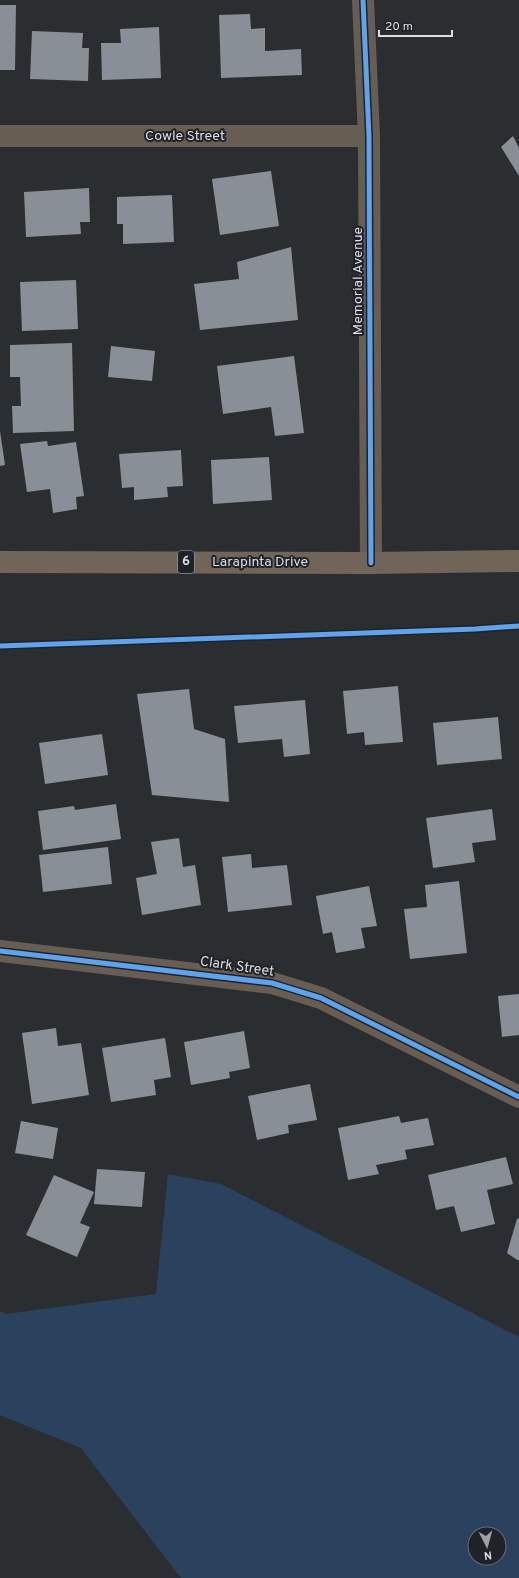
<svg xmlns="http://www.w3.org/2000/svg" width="519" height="1578" font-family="Overpass,sans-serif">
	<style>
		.grass { fill: #2b425f; fill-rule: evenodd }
		.building { fill: #898f96 }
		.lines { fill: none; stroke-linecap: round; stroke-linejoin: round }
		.minor { stroke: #675d53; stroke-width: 22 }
		.major { stroke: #71655a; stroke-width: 22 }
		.cycleway-casing { stroke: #1f2329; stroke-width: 8 }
		.cycleway { stroke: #60a3ed; stroke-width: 5 }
		.labels { text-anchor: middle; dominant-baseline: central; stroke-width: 4; stroke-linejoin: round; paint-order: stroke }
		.shield { fill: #1f2329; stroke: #a3a6aa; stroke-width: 1 }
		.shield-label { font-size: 13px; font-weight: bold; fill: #dbdee2 }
		.street-label { font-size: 14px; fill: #dbdee2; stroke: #1f2329 }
	</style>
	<rect width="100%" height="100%" fill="#2b2e31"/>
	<path class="grass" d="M168 1174 221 1184 519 1337V1578H181L81 1448 0 1415V1311L6 1314 156 1294ZM475 1534H499V1558H475Z"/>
	<path class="building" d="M0 5H16L15 70H0Z
		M250 14 251 29 265 28V51L301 49 302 75 221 78 219 15Z
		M159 27 161 78 102 80 101 43H121L120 29Z
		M32 31 83 33 82 48H89L88 81 30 79Z
		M513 136 519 148V176L501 147Z
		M271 171 279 226 220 235 212 179Z
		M89 188 90 222H80L81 234 26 237 24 192Z
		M172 195 174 242 123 244V224H117V197Z
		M291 247 298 320 200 330 194 284 239 279 237 262Z
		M76 280 78 329 22 331 20 282Z
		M72 343 74 431 13 433 12 406H21L20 377H10V345Z
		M111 346 155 351 152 381 108 377Z
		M294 356 304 433 275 436 271 407 223 414 217 366Z
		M0 431 5 465 0 466Z
		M47 441 48 446 76 442 84 496 76 497 77 509 53 513 50 489 27 492 20 444Z
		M181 450 183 486 167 487 168 497 134 500V487L122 488 119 454Z
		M269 457 272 500 213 504 211 460Z
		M398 686 403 742 365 745 364 732 347 734 343 691Z
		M189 689 194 729 225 739 229 802 152 795 137 694Z
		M305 700 310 754 284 757 282 739 238 743 234 706Z
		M498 717 502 759 437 765 433 723Z
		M102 734 108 775 45 784 39 743Z
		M116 804 121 839 43 850 38 811 74 806 75 810Z
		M492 809 496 840 472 843 475 862 433 868 426 818Z
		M179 838 183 867 195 865 201 905 142 915 136 878 157 874 151 842Z
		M108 847 112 884 43 892 39 855Z
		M251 854 252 868 287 865 292 905 228 912 222 857Z
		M459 881 467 953 410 959 404 909 427 907 425 885Z
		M369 886 377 926 361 928 365 948 336 953 332 932 323 934 316 896Z
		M519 994V1035L502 1037 498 996Z
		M56 1028 58 1046 81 1043 89 1095 32 1104 22 1033Z
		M244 1031 250 1068 229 1072 230 1078 191 1085 184 1042Z
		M165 1038 171 1077 154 1080 156 1095 111 1102 102 1048Z
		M310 1084 317 1120 288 1125 289 1133 257 1140 248 1096Z
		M399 1116 401 1123 428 1118 434 1145 405 1150 407 1159 376 1165 379 1174 348 1180 338 1128Z
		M21 1121 58 1128 53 1159 15 1153Z
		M506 1157 513 1184 487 1190 495 1224 461 1232 454 1206 436 1210 428 1175Z
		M97 1169 145 1172 142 1207 94 1204Z
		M54 1175 94 1192 80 1223 90 1227 77 1257 26 1235Z
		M519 1218V1261L507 1253 517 1219Z"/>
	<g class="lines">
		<path class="minor" d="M363 0 369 136 371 563
			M0 136H369
			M0 951 272 983 321 998 519 1097"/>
		<path class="major" d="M0 562 371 563 519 561"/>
		<defs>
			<path id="cycleway" d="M363 0 369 136 371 563
				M0 646 475 629 519 626
				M0 951 272 983 321 998 519 1097"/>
		</defs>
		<use href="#cycleway" class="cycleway-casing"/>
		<use href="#cycleway" class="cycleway"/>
	</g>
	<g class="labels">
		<rect class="shield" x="178" y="551" width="16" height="22" rx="3"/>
		<g class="shield-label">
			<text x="186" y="562">6</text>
		</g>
		<g class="street-label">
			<text x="185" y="136">Cowle Street</text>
			<text transform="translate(358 281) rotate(-90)">Memorial Avenue</text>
			<text x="260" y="562">Larapinta Drive</text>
			<text transform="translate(237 967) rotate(8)">Clark Street</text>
		</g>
	</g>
	<g transform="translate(487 1546) rotate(174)"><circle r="19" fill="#1f2329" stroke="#6a6e73"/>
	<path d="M0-3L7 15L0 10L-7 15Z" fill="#9da0a4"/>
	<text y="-6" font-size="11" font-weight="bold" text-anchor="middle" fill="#dbdee2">N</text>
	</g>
	<path d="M379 30v6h73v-6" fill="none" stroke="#dbdee2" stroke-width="2"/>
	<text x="385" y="30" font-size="12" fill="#dbdee2" stroke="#1f2329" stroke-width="3" paint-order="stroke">20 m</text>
</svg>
